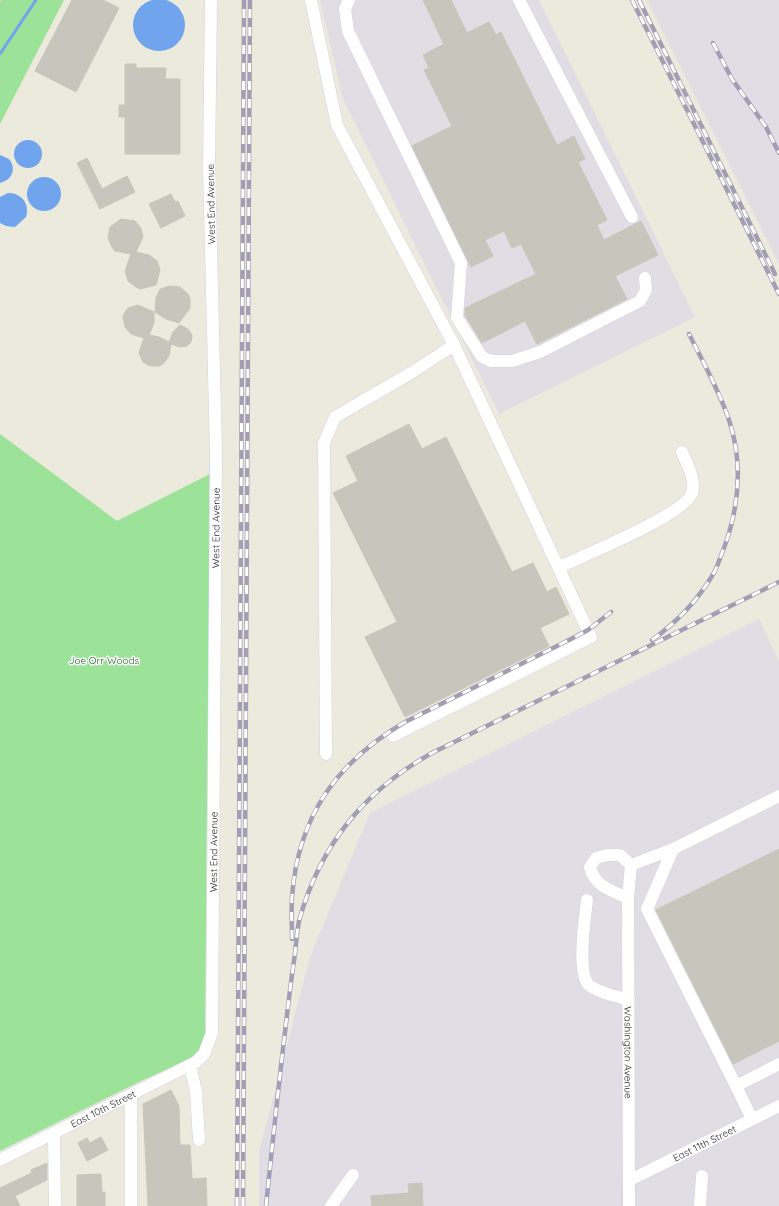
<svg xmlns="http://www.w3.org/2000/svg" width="779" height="1206" font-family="Quicksand,sans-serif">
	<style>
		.industrial { fill: #e1dde4 }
		.green { fill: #9ce299 }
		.water { fill: #70a5ed }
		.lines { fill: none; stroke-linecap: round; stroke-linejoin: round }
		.stream { stroke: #70a5ed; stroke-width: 3 }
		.building { fill: #c7c6bc; stroke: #c7c6b6 }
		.minor-casing { stroke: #d3d1e3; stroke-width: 13 }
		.path { stroke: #ccc; stroke-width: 2; stroke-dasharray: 3 2; stroke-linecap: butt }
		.minor { stroke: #fff; stroke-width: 12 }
		.rail-casing { stroke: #a29fb4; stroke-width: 4.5 }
		.rail { stroke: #fff; stroke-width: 3; stroke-dasharray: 9; stroke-linecap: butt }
		.labels { text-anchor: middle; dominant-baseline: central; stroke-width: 3; stroke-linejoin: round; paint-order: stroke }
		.street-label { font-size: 10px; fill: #2a2a2a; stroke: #fff }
		.park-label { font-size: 10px; fill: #1b6623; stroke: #fff }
	</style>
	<rect width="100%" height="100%" fill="#eceadc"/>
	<path class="industrial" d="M320 0H539L695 317 499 414 343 99Z
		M647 0H779V264Z
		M759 619 779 661V1206H259V1152L310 957 370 813Z"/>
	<path class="green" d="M0 0H64L0 124Z
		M0 434 117 521 210 474 205 1036 199 1050 194 1056 183 1062 139 1082 0 1151Z"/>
	<path class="water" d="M133 25a26 26 0 1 1 52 0a26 26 0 1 1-52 0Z
		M14 154a14 14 0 1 1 28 0a14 14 0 1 1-28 0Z
		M0 155 9 159C17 169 12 180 0 183Z
		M27 194a17 17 0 1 1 34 0a17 17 0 1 1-34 0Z
		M8 193C22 193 30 204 26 217L15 227 6 226 0 223V197Z"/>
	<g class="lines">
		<path class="stream" d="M0 54 36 0"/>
	</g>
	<path class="building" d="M72 0H103L119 8 76 92 35 71Z
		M423 0H451L467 33 489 22 496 35 501 32 557 145 574 136 585 159 578 162 607 220 597 225 604 240 641 221 658 255 615 276 627 299 537 344 525 321 482 343 465 315V308L536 274 521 244 512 248 504 231 485 240 493 256 471 267 412 146 452 126 424 70 429 68 423 55 444 44Z
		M125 64H136V68H166L165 79H180V154H125V117H119V105H125Z
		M87 158 102 189 127 176 135 192 100 209 77 163Z
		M171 194 175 202 178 201 185 216 161 228 149 204Z
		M121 219 135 221 141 228 143 237 136 252 149 255 157 261 160 270 156 285 140 289 136 287 128 281 125 271 131 254 115 251 112 247 108 238 110 227Z
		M170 286 180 287 188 294 190 298V308L179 323 166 319 155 312 156 298 160 289Z
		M138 305 154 312V323L149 335 159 337 169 342 173 332 180 325 188 329 192 335 191 342 187 346 180 347 171 344 169 356 163 364 159 366H150L143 362 139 353 144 338 131 334 125 327 123 317 125 312 128 308Z
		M409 424 422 449 446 437 512 572 533 563 547 592 556 587 569 614 540 628 549 646 405 717 365 637 397 622 333 493 358 481 346 456Z
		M779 849V1041L733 1064 656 910Z
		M171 1090 179 1106 180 1145H190L192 1179 206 1178 207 1206H148L143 1104Z
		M101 1137 108 1150 87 1161 78 1143 87 1138 90 1143Z
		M47 1163V1180L15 1196 20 1206H0V1188L32 1173 31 1170Z
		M101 1174 102 1193 105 1192V1206H77V1175Z
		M422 1183 423 1206H372L371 1196 409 1193 408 1184Z"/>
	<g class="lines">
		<defs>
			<g id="minor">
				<path d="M311 0 337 125 454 345 591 637 393 736"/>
				<path d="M349 0 345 9 348 31 461 263 457 318 482 357 491 361H512L540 352 640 301 646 290 645 278"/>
				<path d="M519 0 632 217"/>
				<path d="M559 567C582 556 685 515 692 493 696 479 687 464 682 452"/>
				<path d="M326 754 324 443 335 417 411 373 454 345"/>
				<path d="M673 849 647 909 736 1086 779 1064"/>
				<path d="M631 865 673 849 779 796"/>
				<path id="s1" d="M628 898C612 891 594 886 590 867L596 858 607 855H620L631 865 628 898 629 1206"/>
				<path d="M587 900C585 918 577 970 588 984 596 992 618 997 629 1000"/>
				<path d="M190 1066 196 1091 199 1140"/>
				<path d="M736 1086 752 1119"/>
				<path d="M54 1133 55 1206"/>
				<path id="s2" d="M0 1160 196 1062 204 1054 212 1033 216 453 209 169 211 0"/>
				<path id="s3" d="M630 1180 779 1106"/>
				<path d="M131 1206V1095"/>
				<path d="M331 1206 353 1175"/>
				<path d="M700 1206 702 1176"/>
			</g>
		</defs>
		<use href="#minor" class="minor-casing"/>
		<path class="path" d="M0 2 1 0"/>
		<use href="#minor" class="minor"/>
		<defs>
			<path id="rail" d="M632 0 779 294
				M639 0 775 274
				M713 43 732 79 766 127 779 153
				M652 640C677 622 697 601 712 576 718 567 720 557 724 548 739 507 743 462 729 420 719 390 703 362 689 334
				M292 939C292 925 291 911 292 897 298 816 337 762 405 722L571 639 588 630 611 612
				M237 1206 244 0
				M243 1206 250 0
				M266 1206C272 1148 278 1090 285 1032 288 1006 291 980 295 954 296 943 297 931 299 921 320 845 364 791 432 753L779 582"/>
		</defs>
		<use href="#rail" class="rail-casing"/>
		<use href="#rail" class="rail"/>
	</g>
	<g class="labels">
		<g class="street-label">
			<text transform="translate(211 204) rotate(-91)">West End Avenue</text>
			<text stroke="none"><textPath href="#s2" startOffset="758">West End Avenue</textPath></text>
			<text stroke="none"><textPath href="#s2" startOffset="434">West End Avenue</textPath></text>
			<text stroke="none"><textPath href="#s1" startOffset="289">Washington Avenue</textPath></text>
			<text stroke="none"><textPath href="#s2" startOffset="115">East 10th Street</textPath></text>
			<text stroke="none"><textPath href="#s3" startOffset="83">East 11th Street</textPath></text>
		</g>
		<g class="park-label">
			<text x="104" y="660">Joe Orr Woods</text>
		</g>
	</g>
</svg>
